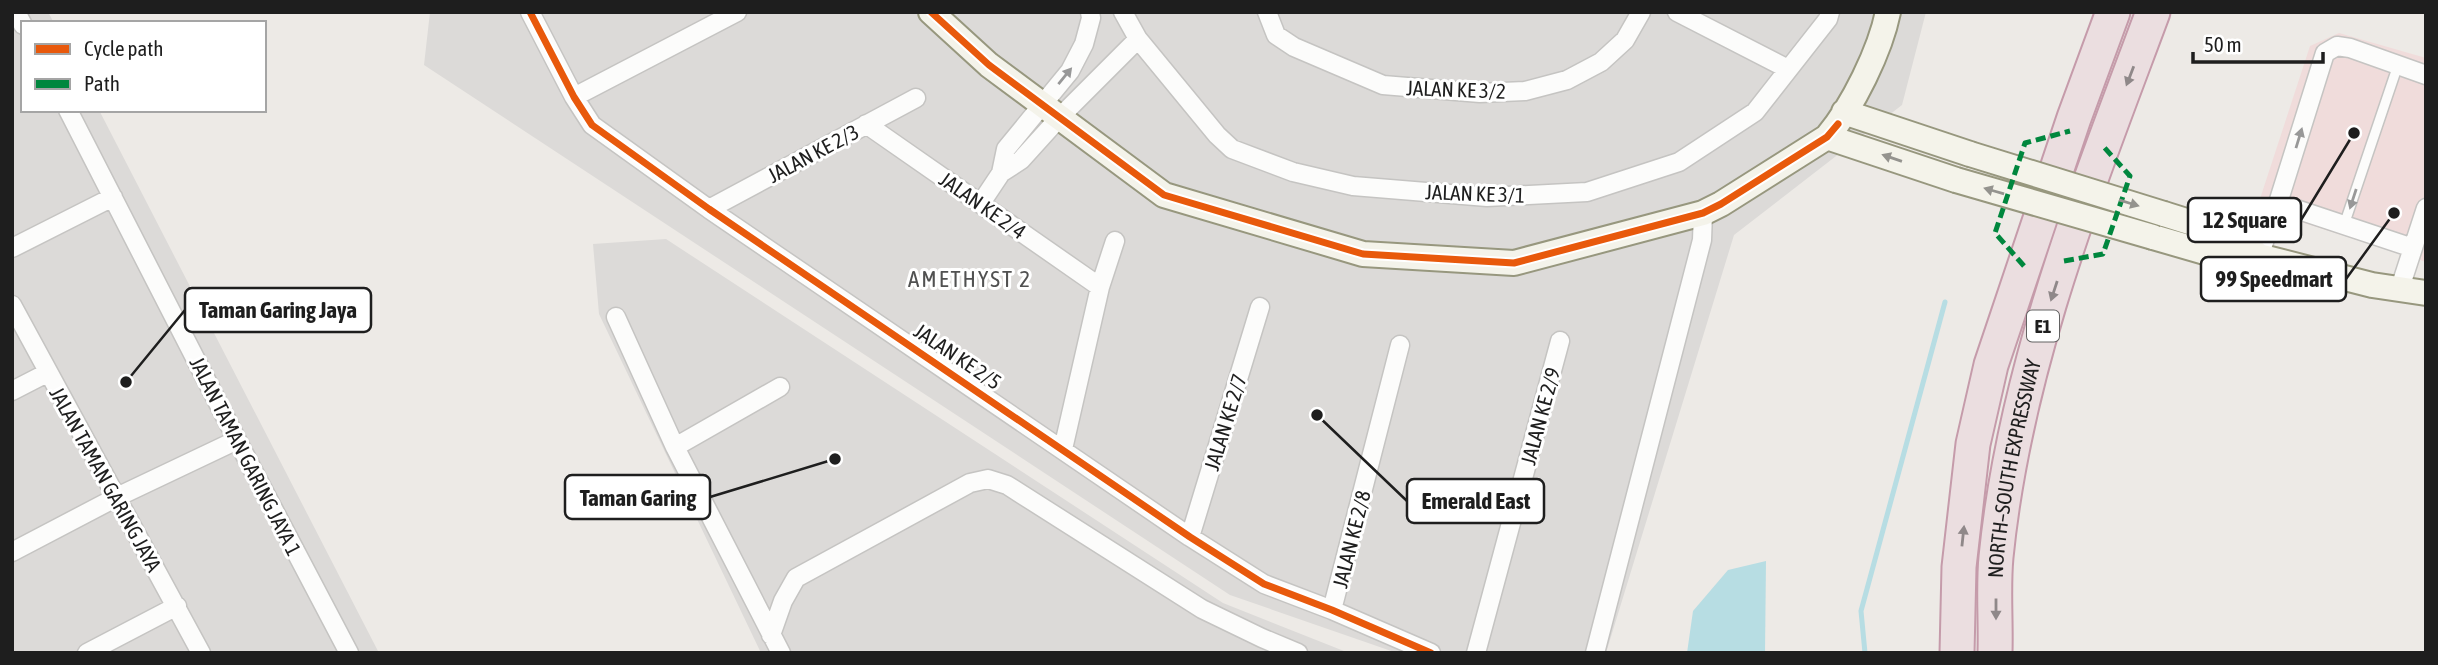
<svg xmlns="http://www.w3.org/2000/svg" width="2438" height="665" font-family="'Asap Condensed',sans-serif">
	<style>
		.residential { fill: #dcdad8 }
		.commercial { fill: #f0dcdb }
		.water { fill: #b7dde3 }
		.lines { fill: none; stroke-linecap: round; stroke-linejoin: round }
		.stream { stroke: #b7dde3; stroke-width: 5 }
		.lane-casing { stroke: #c5c4c2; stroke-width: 12 }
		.street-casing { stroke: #c5c4c2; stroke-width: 21 }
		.secondary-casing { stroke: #97977e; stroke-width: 28 }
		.highway-casing { stroke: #c59baa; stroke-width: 37 }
		.lane { stroke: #fcfcfb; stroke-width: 9 }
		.street { stroke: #fcfcfb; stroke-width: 18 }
		.secondary { stroke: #f4f3ea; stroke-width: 24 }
		.highway { stroke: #ebdee0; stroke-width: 33 }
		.secondary-bridge-casing { stroke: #97977e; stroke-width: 28; stroke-linecap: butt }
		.secondary-bridge { stroke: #f4f3ea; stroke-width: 24 }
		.quiet { stroke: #00873e; stroke-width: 5; stroke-dasharray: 10 5; stroke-linecap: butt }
		.cycleway-casing { stroke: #fff; stroke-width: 11 }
		.cycleway { stroke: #e8590c; stroke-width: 7 }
		.oneway { fill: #989898 }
		.oneway2 { fill: #8f8889 }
		.oneway3 { fill: #94938e }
		.labels { text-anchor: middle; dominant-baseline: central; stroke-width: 6; stroke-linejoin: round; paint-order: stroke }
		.shield { fill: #fff; stroke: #626262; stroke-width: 2 }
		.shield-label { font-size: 19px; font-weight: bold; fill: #1e1e1e }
		.street-label { font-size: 21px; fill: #1e1e1e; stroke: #fff }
		.neighbourhood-label { font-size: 23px; letter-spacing: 2px; fill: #515151; stroke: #fff }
		.leader { fill: none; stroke: #1e1e1e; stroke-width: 2.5 }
		.callout-dot { fill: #1e1e1e; stroke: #fff; stroke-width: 2.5 }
		.callout { fill: #fff; stroke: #1e1e1e; stroke-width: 2.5 }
		.callout-label { font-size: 23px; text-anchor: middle; font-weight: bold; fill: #1e1e1e }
	</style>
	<rect width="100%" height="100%" fill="#edeae6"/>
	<path class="residential" d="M12 12H48L54 23H23V110H99L379 653H12Z
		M430 12H1926L1902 105 1734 235 1606 653H1397L1230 595 424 65Z
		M666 239 1223 603 1349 653H761L599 314 593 244Z"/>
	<path class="commercial" d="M2339 33 2426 58V262L2257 208 2310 46Z"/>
	<path class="water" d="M1766 561 1765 653H1687L1693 611 1728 570Z"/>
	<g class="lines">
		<path class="stream" d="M1865 653 1861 611 1945 302"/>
		<defs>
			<path id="lane" d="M2344 225 2398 65"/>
			<path id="street" d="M16 12 23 25
				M530 12 574 97 592 125 709 209 1190 537 1264 584 1332 610 1431 653
				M1123 12 1138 39 1217 135 1232 149 1293 172 1353 186 1487 197 1587 192 1679 162 1755 112 1828 19 1830 12
				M1267 12 1276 35 1294 47 1383 85 1480 93 1525 91 1567 80 1601 62 1625 40 1641 12
				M1677 12 1788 69
				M574 97 737 12
				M68 110 237 440 349 653
				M866 124 1100 287
				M1001 173 1021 160 1059 118 1138 39
				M981 203 1001 173 1006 149 1070 71 1084 44 1091 18 1090 12
				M2278 203 2413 248
				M709 209 916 98
				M12 248 113 197
				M2259 256 2278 203 2325 53 2337 46 2350 48 2426 75
				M2399 291 2426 208
				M12 305 201 653
				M616 317 675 447 781 653
				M12 391 47 373
				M675 447 780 387
				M1063 449 1100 287 1115 241
				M1190 537 1260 307
				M12 552 117 497 237 440
				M1332 610 1400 345
				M771 635 783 601 796 578 970 483 988 479 1007 485 1202 609 1262 638 1298 653
				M87 653 177 606
				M1476 653 1560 341
				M1595 653 1702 240 1703 213"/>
			<path id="secondary" d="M931 12 989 65 1164 195 1363 254 1514 263 1703 213 1721 204 1827 137C1853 106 1880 51 1888 12
				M1844 112 1970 154
				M1827 137 1956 180
				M2164 214 2237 237 2259 256
				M2153 237 2229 259 2259 256 2372 285 2426 293"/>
			<g id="highway">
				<path d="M1957 653 1959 567 1973 444 1991 365 2074 118 2113 12"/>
				<path id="s1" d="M1995 653C1996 621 1993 588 1996 557 2015 367 2087 189 2153 12"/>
			</g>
		</defs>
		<use href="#lane" class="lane-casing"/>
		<use href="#street" class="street-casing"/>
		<use href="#secondary" class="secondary-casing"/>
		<use href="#highway" class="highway-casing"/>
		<use href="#lane" class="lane"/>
		<use href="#street" class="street"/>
		<use href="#secondary" class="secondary"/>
		<use href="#highway" class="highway"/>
		<defs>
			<path id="secondary-bridge" d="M1970 154 2164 214
				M1956 180 2153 237"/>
		</defs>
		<use href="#secondary-bridge" class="secondary-bridge-casing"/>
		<use href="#secondary-bridge" class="secondary-bridge"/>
		<path class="quiet" d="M2064 261 2103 254 2130 176 2103 146
			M2024 266 1995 233 2025 143 2070 131"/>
		<defs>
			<path id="cycleway" d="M530 12 574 97 592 125 709 209 1190 537 1264 584 1332 610 1431 653
				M931 12 989 65 1164 195 1363 254 1514 263 1703 213 1721 204 1827 137 1838 124"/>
		</defs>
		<use href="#cycleway" class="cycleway-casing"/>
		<use href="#cycleway" class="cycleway"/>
	</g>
	<defs><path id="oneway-solid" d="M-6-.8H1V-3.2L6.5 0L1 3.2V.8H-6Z" transform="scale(1.75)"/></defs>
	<g class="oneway">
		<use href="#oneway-solid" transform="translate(1065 76) rotate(-51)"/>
		<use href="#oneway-solid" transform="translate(2299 138) rotate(-73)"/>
		<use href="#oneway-solid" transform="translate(2353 199) rotate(108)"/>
	</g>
	<g class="oneway2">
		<use href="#oneway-solid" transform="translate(2130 76) rotate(111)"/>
		<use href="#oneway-solid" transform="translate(2054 291) rotate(108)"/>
		<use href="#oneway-solid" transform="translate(1963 536) rotate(-84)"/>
		<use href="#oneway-solid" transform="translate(1996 609) rotate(90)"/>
	</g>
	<g class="oneway3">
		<use href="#oneway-solid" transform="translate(1892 158) rotate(-161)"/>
		<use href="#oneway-solid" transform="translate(1994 191) rotate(-164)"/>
		<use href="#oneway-solid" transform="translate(2129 203) rotate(17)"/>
	</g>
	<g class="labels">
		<rect class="shield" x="2027" y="310.5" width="32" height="31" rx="5"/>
		<g class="shield-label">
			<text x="2043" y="326">E1</text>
		</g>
		<g class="street-label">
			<text transform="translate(1456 89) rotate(2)">JALAN KE 3/2</text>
			<text transform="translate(813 153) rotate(-28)">JALAN KE 2/3</text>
			<text transform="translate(1475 193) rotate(2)">JALAN KE 3/1</text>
			<text transform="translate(983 205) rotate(35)">JALAN KE 2/4</text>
			<text transform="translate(958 356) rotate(34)">JALAN KE 2/5</text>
			<text transform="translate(1540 416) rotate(-75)">JALAN KE 2/9</text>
			<text transform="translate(1225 422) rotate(-73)">JALAN KE 2/7</text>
			<text transform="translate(246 456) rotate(63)">JALAN TAMAN GARING JAYA 1</text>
			<text stroke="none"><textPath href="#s1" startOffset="186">NORTH–SOUTH EXPRESSWAY</textPath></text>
			<text transform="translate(106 479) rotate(61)">JALAN TAMAN GARING JAYA</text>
			<text transform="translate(1351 539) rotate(-76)">JALAN KE 2/8</text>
		</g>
		<g class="neighbourhood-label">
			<text x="970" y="279">AMETHYST 2</text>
		</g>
	</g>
	<path class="leader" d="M2354 133L2301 220M2394 213L2346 279M126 382L185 310M835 459L710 497M1317 415L1407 501"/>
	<g class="callout-dot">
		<circle cx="2354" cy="133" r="7"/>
		<circle cx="2394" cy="213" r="7"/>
		<circle cx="126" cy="382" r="7"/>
		<circle cx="835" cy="459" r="7"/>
		<circle cx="1317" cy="415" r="7"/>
	</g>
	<g class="callout">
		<rect x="2188" y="198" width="113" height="44" rx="7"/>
		<rect x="2201" y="257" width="145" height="44" rx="7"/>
		<rect x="185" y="288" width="186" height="44" rx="7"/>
		<rect x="565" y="475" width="145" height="44" rx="7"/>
		<rect x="1407" y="479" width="137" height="44" rx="7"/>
	</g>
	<g class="callout-label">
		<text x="2245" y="228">12 Square</text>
		<text x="2274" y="287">99 Speedmart</text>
		<text x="278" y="318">Taman Garing Jaya</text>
		<text x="638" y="506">Taman Garing</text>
		<text x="1476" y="509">Emerald East</text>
	</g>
	<rect width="2438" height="665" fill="none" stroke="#1e1e1e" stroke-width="28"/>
	<rect x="21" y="21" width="245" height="91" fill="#ffffff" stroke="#a5a5a5" stroke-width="2"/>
	<rect x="35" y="44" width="35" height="10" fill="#e8590c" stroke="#a5a5a5" stroke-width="2"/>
	<text x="84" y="56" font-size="21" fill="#1e1e1e">Cycle path</text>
	<rect x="35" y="79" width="35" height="10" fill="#00873e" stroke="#a5a5a5" stroke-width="2"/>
	<text x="84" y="91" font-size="21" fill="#1e1e1e">Path</text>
	<path d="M2193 52v10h130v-10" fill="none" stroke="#1e1e1e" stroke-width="3.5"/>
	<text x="2204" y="52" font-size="21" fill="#1e1e1e" stroke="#ffffff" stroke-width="5" paint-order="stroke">50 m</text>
</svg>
